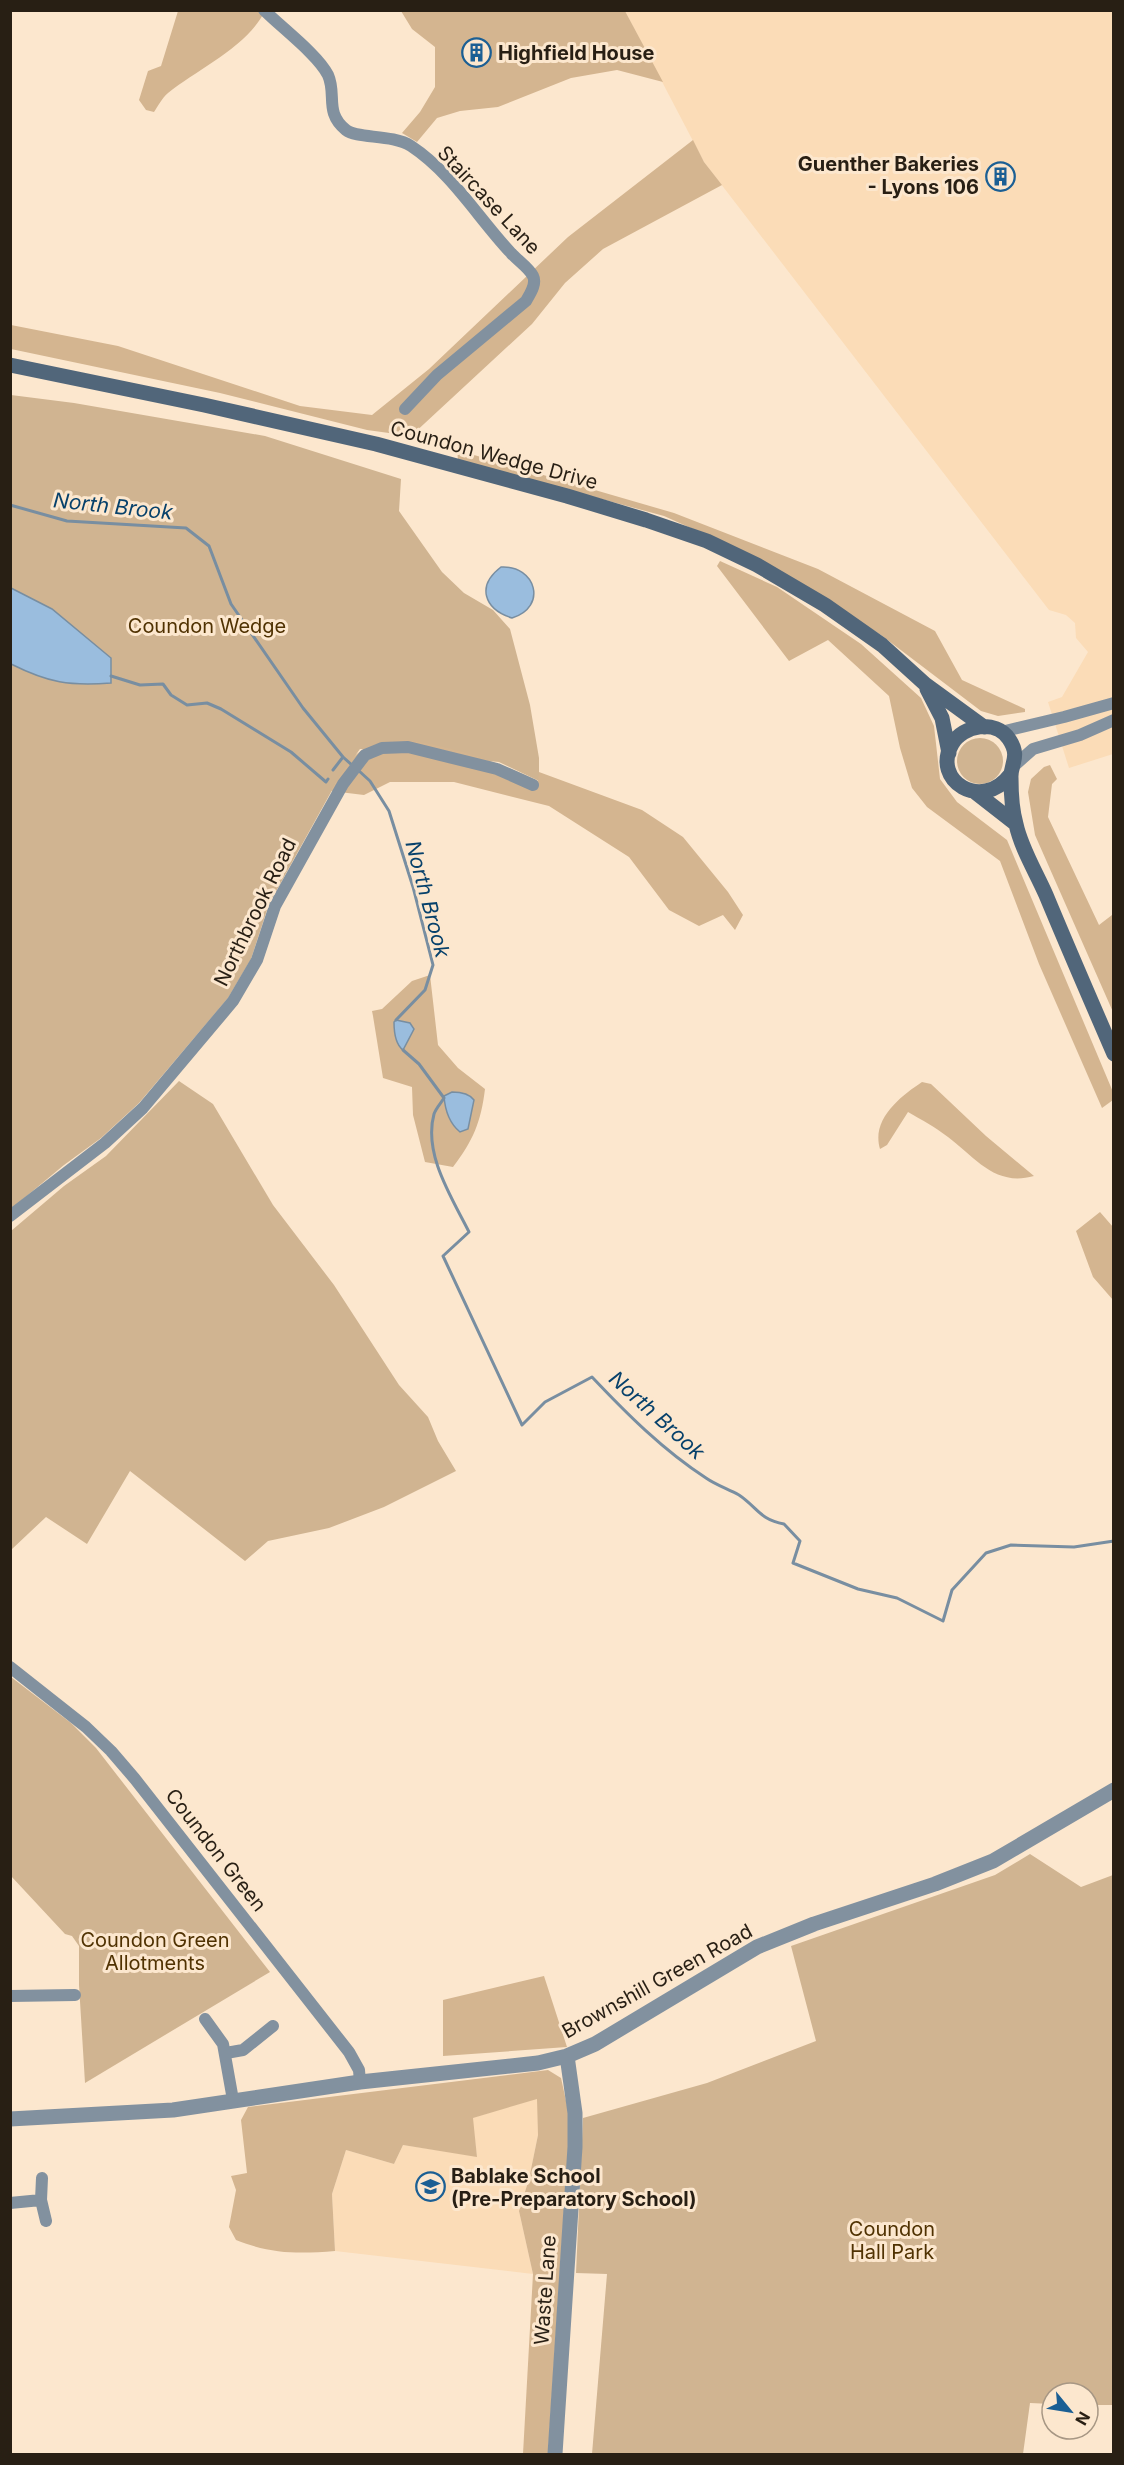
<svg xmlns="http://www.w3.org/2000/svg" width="1124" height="2465" font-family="Inter,sans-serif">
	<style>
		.built { fill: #fbdcb7 }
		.green { fill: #d0b491 }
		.forest { fill: #d4b590 }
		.water { fill: #9abdde; stroke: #788ea1; stroke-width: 1.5 }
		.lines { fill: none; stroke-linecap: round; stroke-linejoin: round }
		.stream { stroke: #788ea1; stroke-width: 3 }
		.minor { stroke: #82919f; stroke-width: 12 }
		.tertiary { stroke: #82919f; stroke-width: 15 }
		.secondary { stroke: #51667a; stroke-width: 15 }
		.labels { text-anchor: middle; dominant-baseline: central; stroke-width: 6; stroke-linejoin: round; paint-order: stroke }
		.poi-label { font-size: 20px; font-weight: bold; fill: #281f14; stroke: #fce7ce; text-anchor: start }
		.street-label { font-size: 20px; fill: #281f14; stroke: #fce7ce }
		.park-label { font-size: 20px; fill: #503202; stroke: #fce7ce }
		.water-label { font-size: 21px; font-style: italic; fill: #07416b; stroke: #fce7ce }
	</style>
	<rect width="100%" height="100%" fill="#fce7ce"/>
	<path class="built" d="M625 11H1113V754L1069 768 1048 702 1062 697 1088 652 1076 638 1075 623 1066 615 1049 610 704 162Z
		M538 2098V2135L529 2179 519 2211 533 2274 335 2251 332 2194 346 2150 394 2164 403 2145 477 2156 472 2118Z"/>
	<path class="green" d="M11 395 74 403 265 436 401 479 399 511 442 572 464 593 493 610 510 629 530 705 539 758V781L499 762 360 749 336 783 269 904 251 959 228 998 139 1103 101 1138 64 1165 11 1209Z
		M957 761a23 23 0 1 1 46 0a23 23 0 1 1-46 0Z
		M179 1081 213 1104 273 1205 334 1285 399 1385 428 1417 438 1441 456 1471 384 1507 329 1528 268 1541 245 1561 130 1471 87 1544 46 1517 11 1550V1231L64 1186 106 1156Z
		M11 1677 71 1723 96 1748 270 1972 85 2083 79 1985V1946L72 1936 65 1934 11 1876Z
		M1030 1854 1081 1887 1113 1875V2405H1088V2393H1052V2404L1030 2403 1023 2454H592L607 2274 576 2273 583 2118 707 2083 816 2041 791 1946 995 1875Z"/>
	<path class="forest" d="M178 11H265C246 48 199 68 168 93 162 98 158 106 154 112L146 110 139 100 148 71 161 66Z
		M401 11H625L663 82 617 70 571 78 498 107 460 111 437 118 417 142 402 133 420 112 435 87V47L412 29Z
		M693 140 704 162 722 185 603 249 565 283 532 324 411 436 367 430 220 393 11 349V325L118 346 300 406 372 415 429 369 568 237Z
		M457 450 674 513 818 569 935 631 962 680 1025 709V712L998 716 981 711 881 635 760 559 664 516 458 460Z
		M720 561 777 587 861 644 921 698 934 726 940 779 957 802 1007 840 1113 1092V1100L1102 1108 1039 964 1000 861 927 807 912 788 900 748 889 696 828 640 789 661 717 566Z
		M407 740C454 747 496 761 538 781L539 772 642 810 683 837 728 892 743 915 735 930 723 915 699 926 669 910 629 857 549 806 454 782H390L364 795 331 791C353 752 361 742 407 740Z
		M1050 765 1057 779 1052 784 1048 817 1099 925 1112 915 1113 917V1012L1035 835 1028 792 1031 779 1044 767Z
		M430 975 438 1045 458 1068 485 1089C481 1122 473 1141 453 1167L425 1162 413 1115 412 1087 383 1078 373 1016 372 1011 382 1009 412 981Z
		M922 1082 931 1084 986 1136 1034 1176C995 1187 976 1158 948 1137 935 1127 922 1120 908 1112L887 1145 880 1149C871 1119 901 1096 922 1082Z
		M1100 1212 1113 1227V1300L1093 1277 1076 1231Z
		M544 1976 567 2047 443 2056V2000Z
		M548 2070 561 2078 570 2119 548 2454H523L533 2274 519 2211 529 2179 538 2135 537 2099 473 2118 477 2157 403 2145 394 2164 346 2150 332 2194 335 2251C298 2254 271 2254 236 2240L229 2227 236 2190 231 2176 247 2173 241 2120 248 2107Z"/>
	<path class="water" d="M501 567C536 565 548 607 512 618 484 609 476 586 501 567Z
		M11 588 52 609 111 658V683C69 686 49 683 11 664Z
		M396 1020 410 1023 414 1029 403 1050C395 1044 394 1032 394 1022Z
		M452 1092C460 1092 469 1093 474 1100L468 1129 460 1132C449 1123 445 1110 444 1096Z"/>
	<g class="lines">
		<path class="stream" d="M10 505 67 521 186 528 209 546 231 604 303 708 343 757 353 766
			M111 676 140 685 163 684 171 695 187 705 207 703 221 709 291 752 326 782 328 779
			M333 770 343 757
			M358 770 370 781 389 811 413 887 433 965 425 990 396 1020
			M403 1050 419 1064 444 1098C441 1103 436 1108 434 1114 423 1154 452 1198 469 1232L443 1256 522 1425 545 1402 592 1377C627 1414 663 1450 706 1478 716 1485 728 1489 739 1495 757 1507 760 1520 784 1524L800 1541 793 1563 858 1589 897 1598 943 1621 952 1590 986 1553 1011 1545 1074 1547 1114 1541"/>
		<path class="minor" d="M264 10C282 28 318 55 328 75 337 95 324 112 346 130 357 139 392 134 411 146 452 173 478 218 511 253 517 260 529 268 533 276 537 284 530 294 526 301L437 375 405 409
			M1001 732 1064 717 1114 703
			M1015 765 1033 749 1080 735 1114 720
			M10 1216 105 1143 143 1108 233 1001 257 960 275 906 343 784 365 755 382 748 408 747 497 769 533 785
			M10 1667 86 1727 111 1751 135 1779 349 2052 359 2070 360 2082
			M10 1996 75 1995
			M205 2019 223 2044 233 2100
			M226 2053 243 2050 273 2026
			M42 2178 41 2200 46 2221
			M10 2203 41 2200"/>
		<path class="tertiary" d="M10 2119 173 2110 360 2082 538 2063 567 2056 595 2044 757 1947 814 1924 935 1884 993 1861 1114 1790
			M555 2454 575 2147V2113L567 2056"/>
		<path class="secondary" d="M10 365 204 405 376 444 567 496 646 520 707 541 757 565 825 605 882 645 925 684 984 727
			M927 689 942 718 949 753
			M1010 775C982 812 931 781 952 744 963 725 996 719 1009 739 1021 757 1010 764 1011 778 1011 792 1012 810 1016 824 1021 848 1036 872 1046 895 1068 948 1091 1001 1114 1054
			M975 792 1016 824"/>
	</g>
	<defs>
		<symbol id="building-ring" viewBox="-11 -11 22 22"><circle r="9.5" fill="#fce7ce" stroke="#1b5f94" stroke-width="1.5"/><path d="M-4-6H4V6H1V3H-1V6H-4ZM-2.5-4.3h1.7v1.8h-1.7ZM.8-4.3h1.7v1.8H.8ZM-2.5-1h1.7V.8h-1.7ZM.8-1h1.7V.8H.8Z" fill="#1b5f94"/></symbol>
		<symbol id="school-ring" viewBox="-11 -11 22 22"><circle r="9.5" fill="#fce7ce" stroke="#1b5f94" stroke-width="1.5"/><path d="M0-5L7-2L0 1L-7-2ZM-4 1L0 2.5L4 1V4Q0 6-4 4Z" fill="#1b5f94"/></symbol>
	</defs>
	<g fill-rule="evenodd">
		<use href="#building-ring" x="460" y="36" width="33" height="33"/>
		<use href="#building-ring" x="984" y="160" width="33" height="33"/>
		<use href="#school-ring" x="414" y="2170" width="33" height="33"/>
	</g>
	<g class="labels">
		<g class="poi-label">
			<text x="498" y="53">Highfield House</text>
			<text x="979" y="164" text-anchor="end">Guenther Bakeries<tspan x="979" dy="23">- Lyons 106</tspan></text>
			<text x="451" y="2176">Bablake School<tspan x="451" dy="23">(Pre-Preparatory School)</tspan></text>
		</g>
		<g class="street-label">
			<text transform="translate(489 200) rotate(47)">Staircase Lane</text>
			<text transform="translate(494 455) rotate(15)">Coundon Wedge Drive</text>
			<text transform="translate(255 912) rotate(-64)">Northbrook Road</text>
			<text transform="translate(216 1850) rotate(52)">Coundon Green</text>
			<text transform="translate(657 1981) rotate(-29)">Brownshill Green Road</text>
			<text transform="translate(545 2290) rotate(-86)">Waste Lane</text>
		</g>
		<g class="park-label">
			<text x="207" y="626">Coundon Wedge</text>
			<text x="155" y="1940">Coundon Green<tspan x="155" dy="23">Allotments</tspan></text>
			<text x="892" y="2229">Coundon<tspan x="892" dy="23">Hall Park</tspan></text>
		</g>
		<g class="water-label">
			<text transform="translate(113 506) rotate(6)">North Brook</text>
			<text transform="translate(428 899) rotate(75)">North Brook</text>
			<text transform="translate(657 1415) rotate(42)">North Brook</text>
		</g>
	</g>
	<rect width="1124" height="2465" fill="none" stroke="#281f14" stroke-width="24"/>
	<g transform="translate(1070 2411) rotate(120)"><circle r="28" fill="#fce7ce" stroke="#a79784" stroke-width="1.5"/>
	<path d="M0-4.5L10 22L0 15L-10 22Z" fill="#1b5f94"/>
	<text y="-9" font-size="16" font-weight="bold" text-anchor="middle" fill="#281f14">N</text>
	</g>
</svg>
